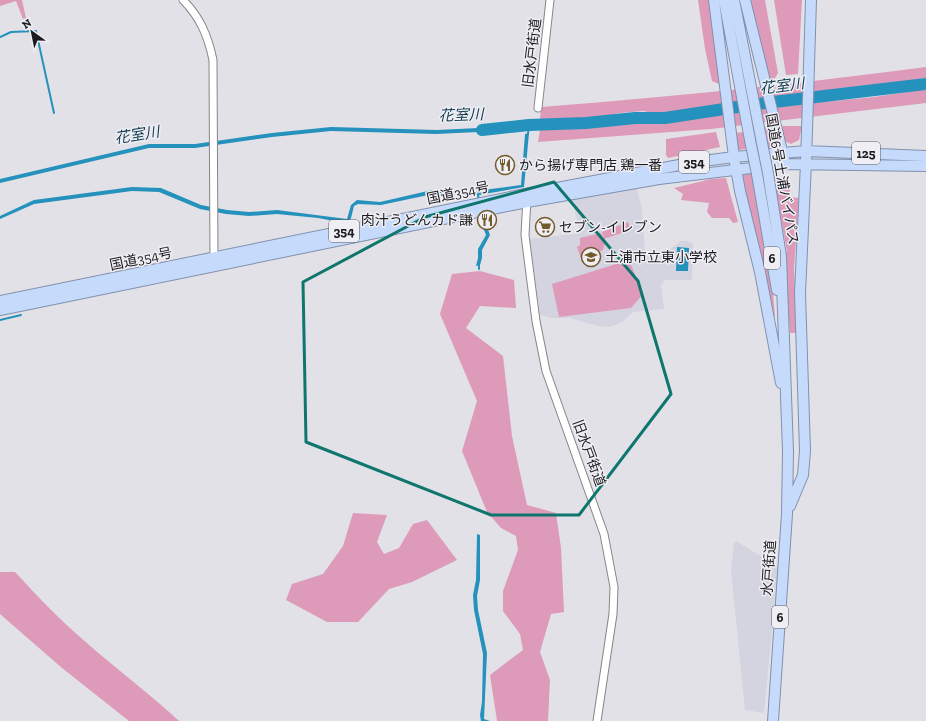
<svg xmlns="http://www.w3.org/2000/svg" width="926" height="721" font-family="'Zilla Slab','Noto Sans JP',serif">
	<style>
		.built { fill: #d4d3e0 }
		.green { fill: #dd9bb9 }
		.water { fill: #2591bd }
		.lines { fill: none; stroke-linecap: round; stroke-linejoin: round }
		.stream { stroke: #2591bd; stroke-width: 2 }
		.river { stroke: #2591bd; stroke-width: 12 }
		.tertiary-casing { stroke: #85858a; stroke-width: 9 }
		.trunk-casing { stroke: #8191ad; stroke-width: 12 }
		.tertiary { stroke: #fff; stroke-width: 7 }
		.trunk { stroke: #c6dafc; stroke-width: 10 }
		.trunk-bridge-casing { stroke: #8191ad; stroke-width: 12; stroke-linecap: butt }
		.trunk-bridge { stroke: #c6dafc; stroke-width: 10 }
		.marked { fill: none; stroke: #0f766e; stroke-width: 3; stroke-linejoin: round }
		.labels { text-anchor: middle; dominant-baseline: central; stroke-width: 3; stroke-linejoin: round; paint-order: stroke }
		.shield { fill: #efeef4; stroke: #5b5a5e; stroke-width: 1 }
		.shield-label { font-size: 13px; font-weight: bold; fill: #1c1b1d }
		.street-label { font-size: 14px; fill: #1c1b1d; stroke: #efeef4 }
		.poi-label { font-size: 14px; fill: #1c1b1d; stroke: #efeef4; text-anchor: start }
		.water-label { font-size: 15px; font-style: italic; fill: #0e3b4e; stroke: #efeef4 }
	</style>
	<rect width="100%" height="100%" fill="#e2e1e7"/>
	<path class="built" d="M636 187 642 208 645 255 657 259 681 241H688L693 244 692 280H664L661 286 664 309 633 312 622 322 610 327 598 326 570 318H552L540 315 530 239 580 233 572 199Z
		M736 541 778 567 764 713 745 710 731 571 734 543Z"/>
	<path class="green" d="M0 0H22L26 18 23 19 16 1 0 6Z
		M698 0H711L721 85 712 81 705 49Z
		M748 0H765L778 73 775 78 769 81Z
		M774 0H802L798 74 786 75Z
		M926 67V78L892 83 868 89 862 87 849 92 752 102C746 106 738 105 731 108L724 106 687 109 662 115 643 111 620 113 589 119H540L541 107C670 97 798 84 926 67Z
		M926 89V103L711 129 538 142 540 130 600 126 610 122 640 123 672 121 706 117 710 113 720 111 776 107 781 104 783 106 874 97Z
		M782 126H802L799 140 791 144C782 141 782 135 782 126Z
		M764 127H771L775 142 774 146 768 148Z
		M716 132 720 147 668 158 666 155V139Z
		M744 132 747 149 738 150 735 133Z
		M773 173 780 182 790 190V197L799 198 794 268 797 333H790L784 254 787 252Z
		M746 174H752L773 293 775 316 772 315 740 177Z
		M726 178 738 222 733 223 729 218H712L707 212 709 203 681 200 683 194 674 188 711 179Z
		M628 222 631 230 604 239 602 232Z
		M601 233 605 243 603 250 581 259 577 247 580 245V238Z
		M629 260 643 294 631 308 559 317 552 284Z
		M480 271 514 280 516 308 480 306 466 328 503 356 512 436 527 505 556 513 561 548 564 612 551 614 540 652 550 680 548 721H497L490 675 523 650 520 634 503 611V591L518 550 516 536 501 528 487 512 462 451 477 401 440 314 452 274Z
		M353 513 387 515 377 542 384 554 399 548 413 524 427 520 457 560 412 582 389 589 358 622H327L286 600 292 584 323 574 343 546Z
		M0 572H15C38 597 62 622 88 644 118 670 150 694 179 721H129L62 668 0 614Z"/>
	<path class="water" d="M331 127 437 130 499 127V131L436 134 331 131 272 137 195 148H149L0 183V179L149 144H195L272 133Z
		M529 133 524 187 479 195 485 221 490 235 482 250V258L480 265 476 266 478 258V249L486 235 481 222 477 195 433 194 381 205 358 204 354 206 351 218 349 222 344 223 318 218 277 214 249 216 226 214 200 209 159 192 132 191 34 204 0 219V216L34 200 132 187 161 188 201 205 227 210 249 212 277 210 347 219 351 205 357 200 380 202 432 190 468 192 521 185 525 134Z
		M677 247 689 248 688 271H676Z
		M477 534 480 535V580L477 596 478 610 487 653 484 719 490 721H481L480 715 482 702 483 654 474 610 473 595 476 580Z"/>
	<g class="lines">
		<path class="stream" d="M0 37 11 32 36 31 54 113
			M528 134 529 125
			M479 269V263
			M0 320 21 315"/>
		<path class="river" d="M482 130 529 125 586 123 635 118H665L757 104 926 84"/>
		<defs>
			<path id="tertiary" d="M183 0C200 17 208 36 213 60L214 261
				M538 108 550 0
				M527 198 525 235 536 321 546 371 604 534 614 587 613 614 597 721"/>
			<path id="trunk" d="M714 0 734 157 740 191 760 272 781 383
				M724 0 750 140
				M734 0 761 138
				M745 0 784 159
				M768 173 781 256 788 451 787 514 773 721
				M757 174 777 290
				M0 301 520 195 695 162 734 157 806 151 926 156
				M0 310 527 202 659 179 785 164 926 166
				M790 506 803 475 805 451 800 293 806 163 811 0"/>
		</defs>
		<use href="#tertiary" class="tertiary-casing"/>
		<use href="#trunk" class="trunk-casing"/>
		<use href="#tertiary" class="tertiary"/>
		<use href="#trunk" class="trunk"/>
		<defs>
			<path id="trunk-bridge" d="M761 138 768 173
				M750 140 757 174"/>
		</defs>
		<use href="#trunk-bridge" class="trunk-bridge-casing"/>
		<use href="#trunk-bridge" class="trunk-bridge"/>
	</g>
	<path class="marked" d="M554 182 638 281 671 394 579 515H491L306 442 303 282 425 217Z"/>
	<defs>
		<symbol id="restaurant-ring" viewBox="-11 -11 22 22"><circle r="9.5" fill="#efeef4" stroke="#735a2b" stroke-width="1.5"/><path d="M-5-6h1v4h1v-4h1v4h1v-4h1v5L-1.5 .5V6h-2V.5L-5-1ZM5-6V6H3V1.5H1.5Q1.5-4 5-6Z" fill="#735a2b"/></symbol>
		<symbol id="supermarket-ring" viewBox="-11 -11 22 22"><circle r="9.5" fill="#efeef4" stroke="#735a2b" stroke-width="1.5"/><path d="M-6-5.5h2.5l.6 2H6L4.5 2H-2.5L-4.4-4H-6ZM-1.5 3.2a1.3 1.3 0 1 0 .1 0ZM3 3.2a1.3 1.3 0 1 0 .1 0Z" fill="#735a2b"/></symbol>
		<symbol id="school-ring" viewBox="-11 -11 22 22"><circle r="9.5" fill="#efeef4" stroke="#735a2b" stroke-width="1.5"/><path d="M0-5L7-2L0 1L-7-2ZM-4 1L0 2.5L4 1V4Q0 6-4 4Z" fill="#735a2b"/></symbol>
	</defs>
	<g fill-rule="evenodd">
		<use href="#restaurant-ring" x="494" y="154" width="22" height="22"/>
		<use href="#restaurant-ring" x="476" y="209" width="22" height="22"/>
		<use href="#supermarket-ring" x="534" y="216" width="22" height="22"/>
		<use href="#school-ring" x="580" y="246" width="22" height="22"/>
	</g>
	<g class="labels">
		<g class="shield">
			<rect x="852" y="142" width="28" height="22" rx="3"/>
			<rect x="679" y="151" width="30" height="22" rx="3"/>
			<rect x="329" y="220" width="30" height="22" rx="3"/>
			<rect x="764" y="247" width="16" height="22" rx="3"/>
			<rect x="772" y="606" width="16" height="22" rx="3"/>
		</g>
		<g class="shield-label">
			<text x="866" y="153">125</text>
			<text x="694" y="162">354</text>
			<text x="344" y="231">354</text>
			<text x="772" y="258">6</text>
			<text x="780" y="617">6</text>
		</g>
		<g class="street-label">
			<text transform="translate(532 53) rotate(-83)">旧水戸街道</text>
			<text transform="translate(782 179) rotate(80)">国道6号土浦バイパス</text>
			<text transform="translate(458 193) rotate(-12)">国道354号</text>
			<text transform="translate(141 259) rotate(-12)">国道354号</text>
			<text transform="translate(589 453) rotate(70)">旧水戸街道</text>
			<text transform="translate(769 568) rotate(-86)">水戸街道</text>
		</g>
		<g class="poi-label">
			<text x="519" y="165">から揚げ専門店 鶏一番</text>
			<text x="473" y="220" text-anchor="end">肉汁うどんカド謙</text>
			<text x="559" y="227">セブン-イレブン</text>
			<text x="605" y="257">土浦市立東小学校</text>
		</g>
		<g class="water-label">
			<text transform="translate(782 86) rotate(-7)">花室川</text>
			<text transform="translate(461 115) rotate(-2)">花室川</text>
			<text transform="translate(137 135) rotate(-9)">花室川</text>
		</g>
	</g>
	<g transform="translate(32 32) rotate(327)" stroke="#efeef4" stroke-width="3" paint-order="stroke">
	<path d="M0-3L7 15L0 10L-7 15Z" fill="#1c1b1d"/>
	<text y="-6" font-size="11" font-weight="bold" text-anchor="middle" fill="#1c1b1d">N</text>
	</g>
</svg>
